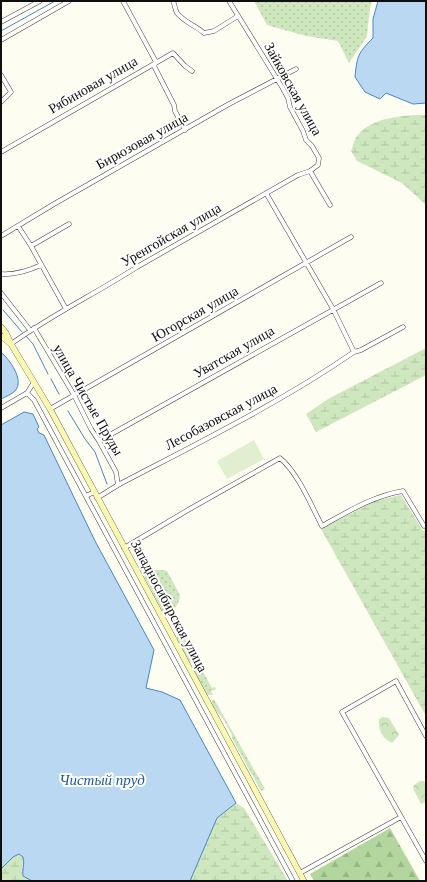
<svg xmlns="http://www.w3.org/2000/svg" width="427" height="882" font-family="Georgia,serif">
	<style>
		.grass { fill: url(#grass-dots) }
		.forest { fill: url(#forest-firs) }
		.wetland { fill: url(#wetland-marsh) }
		.park { fill: url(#park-crowns) }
		.pitch { fill: #e1eecf }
		.water { fill: #bad8f2; stroke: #4787c4 }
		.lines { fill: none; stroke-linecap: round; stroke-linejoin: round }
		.stream { stroke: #4787c4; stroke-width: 1 }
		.minor-casing { stroke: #424242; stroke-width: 5 }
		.secondary-casing { stroke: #313131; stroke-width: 6 }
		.minor { stroke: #fff; stroke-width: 4 }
		.secondary { stroke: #f9f7b2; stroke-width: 5.5 }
		.labels { text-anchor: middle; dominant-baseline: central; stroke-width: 4; stroke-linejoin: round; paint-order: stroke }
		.street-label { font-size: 14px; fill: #0f0f0f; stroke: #fff }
		.water-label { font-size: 15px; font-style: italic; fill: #215a98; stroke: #fff }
	</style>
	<defs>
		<pattern id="grass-dots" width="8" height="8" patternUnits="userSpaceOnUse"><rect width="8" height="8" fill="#cfe7be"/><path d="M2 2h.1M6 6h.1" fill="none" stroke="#b1c5a2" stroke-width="1.8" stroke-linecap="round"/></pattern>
		<pattern id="forest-firs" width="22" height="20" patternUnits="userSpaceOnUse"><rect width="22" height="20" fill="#b3d69e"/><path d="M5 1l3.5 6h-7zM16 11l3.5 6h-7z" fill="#99b687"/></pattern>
		<pattern id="wetland-marsh" width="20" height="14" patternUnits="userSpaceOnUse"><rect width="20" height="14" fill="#cfe7be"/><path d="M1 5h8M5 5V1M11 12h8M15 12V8" fill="none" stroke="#b1c5a2"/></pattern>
		<pattern id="park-crowns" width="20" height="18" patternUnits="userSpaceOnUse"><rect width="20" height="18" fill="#cfe7be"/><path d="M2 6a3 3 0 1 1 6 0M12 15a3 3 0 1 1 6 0" fill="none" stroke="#b1c5a2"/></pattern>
	</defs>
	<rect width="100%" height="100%" fill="#fefdf2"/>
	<path class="grass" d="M254 1H372L370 8 367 36 349 63 338 41 306 36 267 25Z
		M156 570H164L167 571 180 595C180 604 173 610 167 616H165L143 574 144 572Z
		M182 631 185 634 183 635 212 688 215 687 216 689 211 691 213 695H207L193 672 198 667 196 663 189 661 177 638 178 633Z
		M214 699 265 789 261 791 232 738V735C229 730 226 723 222 717 218 712 211 709 212 701Z"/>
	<path class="forest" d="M390 828 420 881H314L310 874Z"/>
	<path class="wetland" d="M426 115V205L402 183 357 161 351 151C353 146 354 140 357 136 372 117 403 115 426 115Z
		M426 348V375L316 432 306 414 328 399Z
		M401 495 423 531 426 530V716L321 529 377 500Z
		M236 803 244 808 288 881H190L217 818Z
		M19 854 23 857C25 864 22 869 23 876L32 881H1V869L13 857Z"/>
	<path class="park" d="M383 717 389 718 399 735 392 743C382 738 378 730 379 719Z
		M420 781H424L426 784V802L421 804 413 788 414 785Z"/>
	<path class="pitch" d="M254 440 264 459 227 479 217 461Z"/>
	<path class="water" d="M378 1H426V103L413 104 386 93 380 99 365 92 355 77C357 56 358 53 373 38V19Z
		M1 352C9 359 25 380 15 391 12 394 5 397 1 399Z
		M24 412 33 414 39 427 37 429 39 433 44 435 95 541 154 650 146 688 162 692 180 700 236 803 217 818 190 881H32L23 876C22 869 25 864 23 857L19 854 13 857 1 869V425Z"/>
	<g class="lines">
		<path class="stream" d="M1 31 55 1
			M3 310 22 332
			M26 336 33 344 48 374
			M51 379 59 394
			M68 411 85 439 95 452 107 484"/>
		<defs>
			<path id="minor" d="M123 1 156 62 154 66 174 105 175 111 185 130
				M173 1C175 5 175 10 177 13 184 22 196 26 204 33L214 31 238 16
				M229 1 282 87 288 98 290 107 303 131 306 140 312 146 319 158 318 165 310 171
				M1 22 40 1
				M1 40 69 1
				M1 75 11 92 1 102
				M1 152 173 53 185 66 192 71
				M266 193 333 309 354 352
				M18 226 31 246 66 309
				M1 236 54 204 229 104 296 69
				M31 246 69 224
				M1 274C16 275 28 271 41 265
				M1 293 30 330
				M34 328 74 395 91 429 99 441 116 472 118 485
				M11 344C51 315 95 294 137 267L298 175 310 171 330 205
				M27 393 34 400 293 881
				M1 408 27 393 34 382
				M50 409 351 237
				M99 441 381 283
				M86 496 94 492
				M97 498 118 485C198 443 280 403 354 352L361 350 403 327
				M124 548 188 510 280 458C298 473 311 505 322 526 349 511 373 496 403 491L424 526 426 525
				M426 736 396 681 342 712 426 861
				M300 873 401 817"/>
			<path id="secondary" d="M1 327 6 333 11 344 50 409 304 881
				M1 336 11 344"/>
		</defs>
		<use href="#minor" class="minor-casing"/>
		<use href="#secondary" class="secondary-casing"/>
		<use href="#minor" class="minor"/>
		<use href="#secondary" class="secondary"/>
	</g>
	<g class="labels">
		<g class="street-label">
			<text transform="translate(93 85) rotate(-30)">Рябиновая улица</text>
			<text transform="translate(293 89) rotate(61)">Зайковская улица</text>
			<text transform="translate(142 141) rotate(-29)">Бирюзовая улица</text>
			<text transform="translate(171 235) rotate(-30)">Уренгойская улица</text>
			<text transform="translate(195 314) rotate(-30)">Югорская улица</text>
			<text transform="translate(234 352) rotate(-30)">Уватская улица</text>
			<text transform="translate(88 400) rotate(60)">улица Чистые Пруды</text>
			<text transform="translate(221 417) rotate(-28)">Лесобазовская улица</text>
			<text transform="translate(169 606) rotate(62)">Западносибирская улица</text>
		</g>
		<g class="water-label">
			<text x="102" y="780">Чистый пруд</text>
		</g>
	</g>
	<rect width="427" height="882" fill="none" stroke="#0f0f0f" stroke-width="4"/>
</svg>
